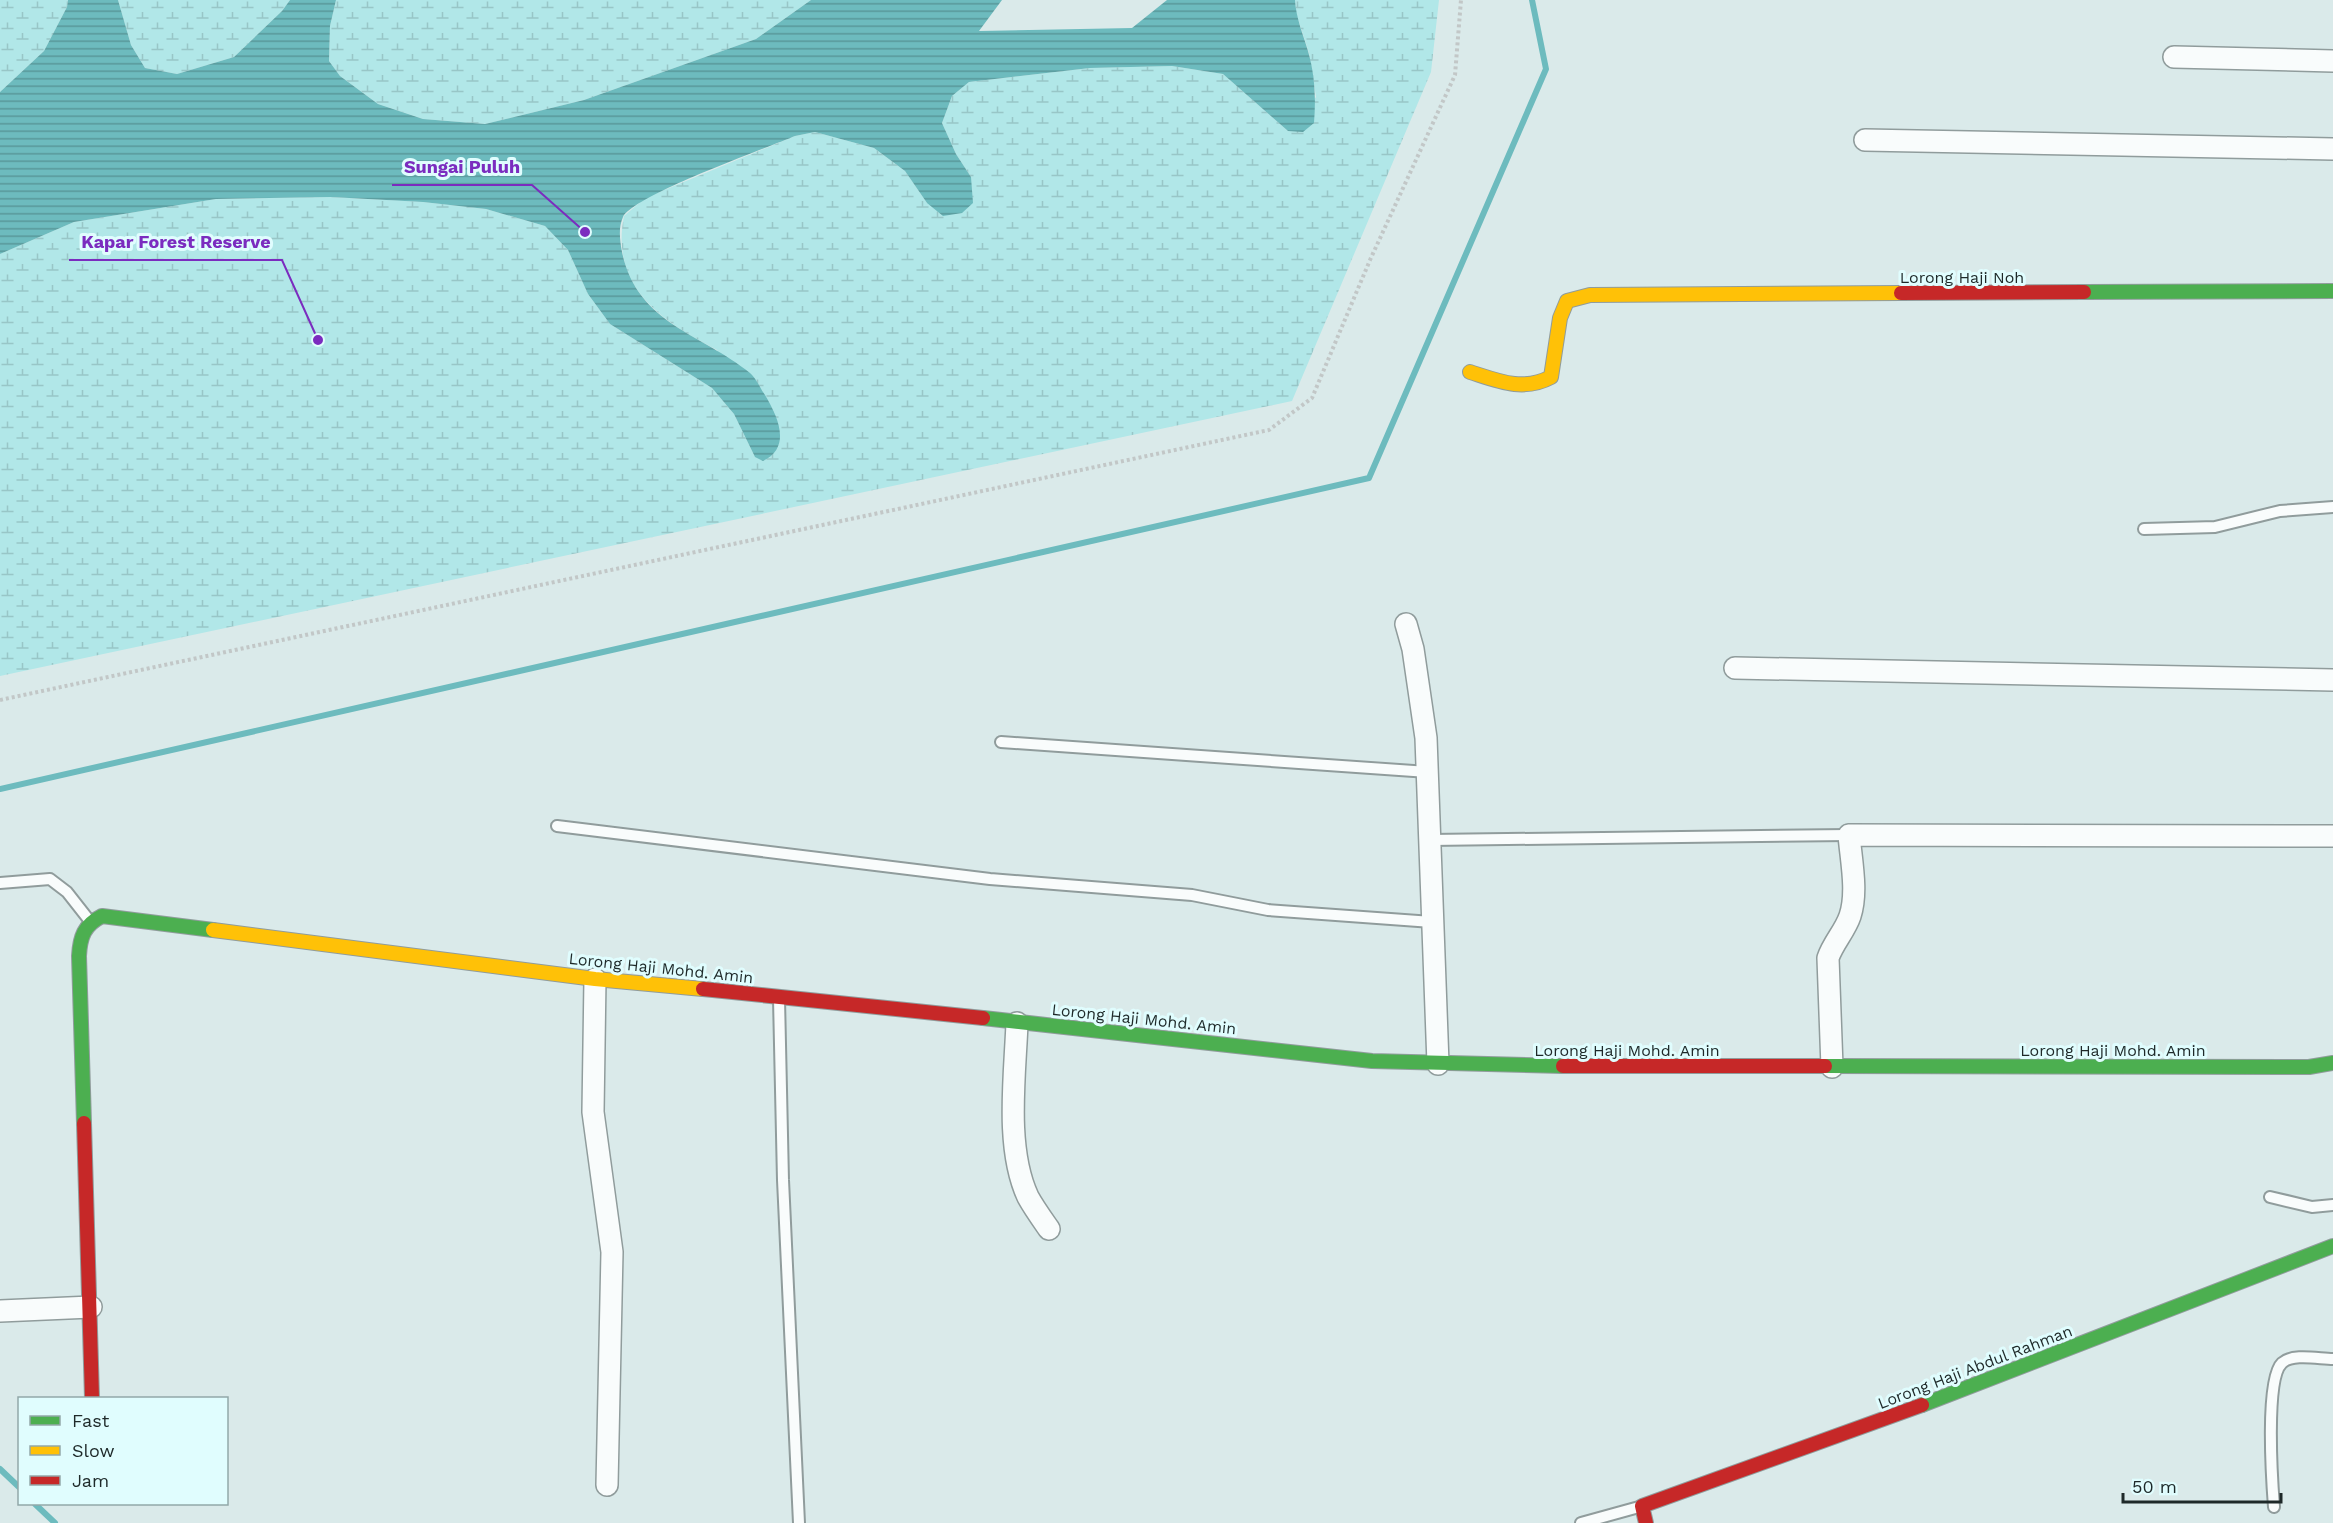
<svg xmlns="http://www.w3.org/2000/svg" width="2333" height="1523" font-family="'Work Sans',sans-serif">
	<style>
		.wetland { fill: url(#wetland-marsh) }
		.water { fill: url(#water-rules) }
		.lines { fill: none; stroke-linecap: round; stroke-linejoin: round }
		.stream { stroke: #6dbbbe; stroke-width: 6 }
		.lane-casing { stroke: #909c9c; stroke-width: 14 }
		.street-casing { stroke: #909c9c; stroke-width: 24 }
		.fast-casing { stroke: #909c9c; stroke-width: 16 }
		.slow-casing { stroke: #909c9c; stroke-width: 16 }
		.jam-casing { stroke: #909c9c; stroke-width: 16 }
		.path { stroke: #c2c7c7; stroke-width: 4; stroke-dasharray: 3 3; stroke-linecap: butt }
		.lane { stroke: #f9fcfc; stroke-width: 10 }
		.street { stroke: #f9fcfc; stroke-width: 21 }
		.fast { stroke: #4caf50; stroke-width: 14 }
		.slow { stroke: #ffc107; stroke-width: 14 }
		.jam { stroke: #c62828; stroke-width: 14 }
		.labels { text-anchor: middle; dominant-baseline: central; stroke-width: 6; stroke-linejoin: round; paint-order: stroke }
		.street-label { font-size: 16px; fill: #1e2929; stroke: #e0fdfe }
		.leader { fill: none; stroke: #7b2cbf; stroke-width: 2 }
		.callout-dot { fill: #7b2cbf; stroke: #e0fdfe; stroke-width: 2 }
		.callout-label { font-size: 18px; text-anchor: middle; font-weight: bold; fill: #7b2cbf; stroke: #e0fdfe; stroke-width: 6; stroke-linejoin: round; paint-order: stroke }
	</style>
	<defs>
		<pattern id="wetland-marsh" width="20" height="14" patternUnits="userSpaceOnUse" patternTransform="scale(1.5)"><rect width="20" height="14" fill="#b1e7e8"/><path d="M1 5h8M5 5V1M11 12h8M15 12V8" fill="none" stroke="#98c6c7"/></pattern>
		<pattern id="water-rules" width="6" height="5" patternUnits="userSpaceOnUse" patternTransform="scale(1.5)"><rect width="6" height="5" fill="#6dbbbe"/><path d="M0 2.5h6" fill="none" stroke="#59989a"/></pattern>
	</defs>
	<rect width="100%" height="100%" fill="#daeaea"/>
	<path class="wetland" d="M0 0H68L67 7 44 51 0 92Z
		M118 0H290L282 11 234 57 177 74 145 68 131 45Z
		M336 0H811L756 39 584 100 485 124 423 119 378 104 340 76 329 61 330 26Z
		M1295 0H1439L1431 72 1292 401 0 676V254L74 222 216 199 331 197 423 202 486 209 545 226 568 250 588 294 610 324 712 388 734 414 755 457 717 350C661 321 610 287 624 216L645 198 795 136 815 132 874 148 905 171 927 203 971 177 956 154 942 123 952 96 969 82 1090 68 1172 66 1223 74 1288 131 1316 97 1309 53 1296 13Z"/>
	<path class="water" d="M68 0H118L131 45 145 68 177 74 234 57 282 11 290 0H336L330 26 329 61 340 76 378 104 423 119 485 124 584 100 756 39 811 0H1002L979 31 1132 28 1167 0H1295C1296 18 1303 34 1308 51 1315 75 1316 99 1314 123L1303 132 1288 131 1223 74 1172 66 1090 68 969 82 952 96 942 123 956 154 971 177 973 203 962 213 943 216 927 203 905 171 874 148 815 132 795 136C767 148 634 195 623 217 618 228 620 241 622 252 637 324 701 333 750 373 756 378 760 388 765 395 778 417 792 447 763 461L755 457 734 414 712 388 610 324 588 294 568 250 545 226 486 209 423 202 331 197 216 199 74 222 0 254V92L44 51 67 7Z"/>
	<g class="lines">
		<path class="stream" d="M0 789 1369 478 1546 69 1532 0
			M0 1469 20 1488
			M35 1504 55 1523"/>
		<defs>
			<path id="lane" d="M2144 529 2215 527 2280 511 2333 507
				M1001 742 1428 772
				M557 826 990 879 1192 895 1268 910 1432 922
				M1430 840 1849 835
				M0 883 50 879 67 892 89 920
				M779 999 783 1180 799 1523
				M2270 1197 2312 1207 2333 1205
				M2274 1507C2272 1481 2265 1379 2282 1363 2293 1353 2319 1359 2333 1359
				M1581 1523 1639 1507"/>
			<path id="street" d="M2174 57 2333 61
				M1865 140 2333 149
				M1406 624 1413 649 1426 738 1438 1064
				M1735 668 2333 680
				M595 979 593 1112 612 1252 607 1485
				M1017 1023C1015 1076 1005 1148 1028 1197 1034 1208 1042 1219 1049 1229
				M1832 1067 1828 958C1833 943 1845 931 1850 916 1858 892 1851 860 1849 835L2333 836
				M0 1311 91 1307"/>
			<path id="fast" d="M2084 292 2333 291
				M983 1018 1372 1061 1563 1066
				M1825 1066 2309 1067 2333 1063
				M84 1123 79 956C80 937 84 925 102 916L213 930
				M1922 1405 2333 1246"/>
			<path id="slow" d="M1470 372C1498 381 1523 392 1551 377L1560 318 1567 301 1590 295 1901 293
				M213 930 595 979 703 989"/>
			<path id="jam" d="M1901 293 2084 292
				M703 989 983 1018
				M1563 1066H1825
				M84 1123 92 1398
				M1646 1523 1642 1506 1922 1405"/>
		</defs>
		<use href="#lane" class="lane-casing"/>
		<use href="#street" class="street-casing"/>
		<use href="#fast" class="fast-casing"/>
		<use href="#slow" class="slow-casing"/>
		<use href="#jam" class="jam-casing"/>
		<path class="path" d="M0 700 1269 430 1312 398 1370 260 1455 75 1461 0"/>
		<use href="#lane" class="lane"/>
		<use href="#street" class="street"/>
		<use href="#fast" class="fast"/>
		<use href="#slow" class="slow"/>
		<use href="#jam" class="jam"/>
	</g>
	<g class="labels">
		<g class="street-label">
			<text x="1962" y="277">Lorong Haji Noh</text>
			<text transform="translate(661 968) rotate(6)">Lorong Haji Mohd. Amin</text>
			<text transform="translate(1144 1019) rotate(6)">Lorong Haji Mohd. Amin</text>
			<text x="1627" y="1050">Lorong Haji Mohd. Amin</text>
			<text x="2113" y="1050">Lorong Haji Mohd. Amin</text>
			<text transform="translate(1975 1367) rotate(-21)">Lorong Haji Abdul Rahman</text>
		</g>
	</g>
	<path class="leader" d="M585 232L532 185H392M318 340L282 260H69"/>
	<g class="callout-dot">
		<circle cx="585" cy="232" r="6"/>
		<circle cx="318" cy="340" r="6"/>
	</g>
	<g class="callout-label">
		<text x="462" y="173">Sungai Puluh</text>
		<text x="176" y="248">Kapar Forest Reserve</text>
	</g>
	<rect x="18" y="1397" width="210" height="108" fill="#e0fdfe" stroke="#92a8a9" stroke-width="1.5"/>
	<rect x="30" y="1416" width="30" height="9" fill="#4caf50" stroke="#92a8a9" stroke-width="1.5"/>
	<text x="72" y="1427" font-size="18" fill="#1e2929">Fast</text>
	<rect x="30" y="1446" width="30" height="9" fill="#ffc107" stroke="#92a8a9" stroke-width="1.5"/>
	<text x="72" y="1457" font-size="18" fill="#1e2929">Slow</text>
	<rect x="30" y="1476" width="30" height="9" fill="#c62828" stroke="#92a8a9" stroke-width="1.5"/>
	<text x="72" y="1487" font-size="18" fill="#1e2929">Jam</text>
	<path d="M2123 1493v9h158v-9" fill="none" stroke="#1e2929" stroke-width="3"/>
	<text x="2132" y="1493" font-size="18" fill="#1e2929" stroke="#e0fdfe" stroke-width="4.5" paint-order="stroke">50 m</text>
</svg>
